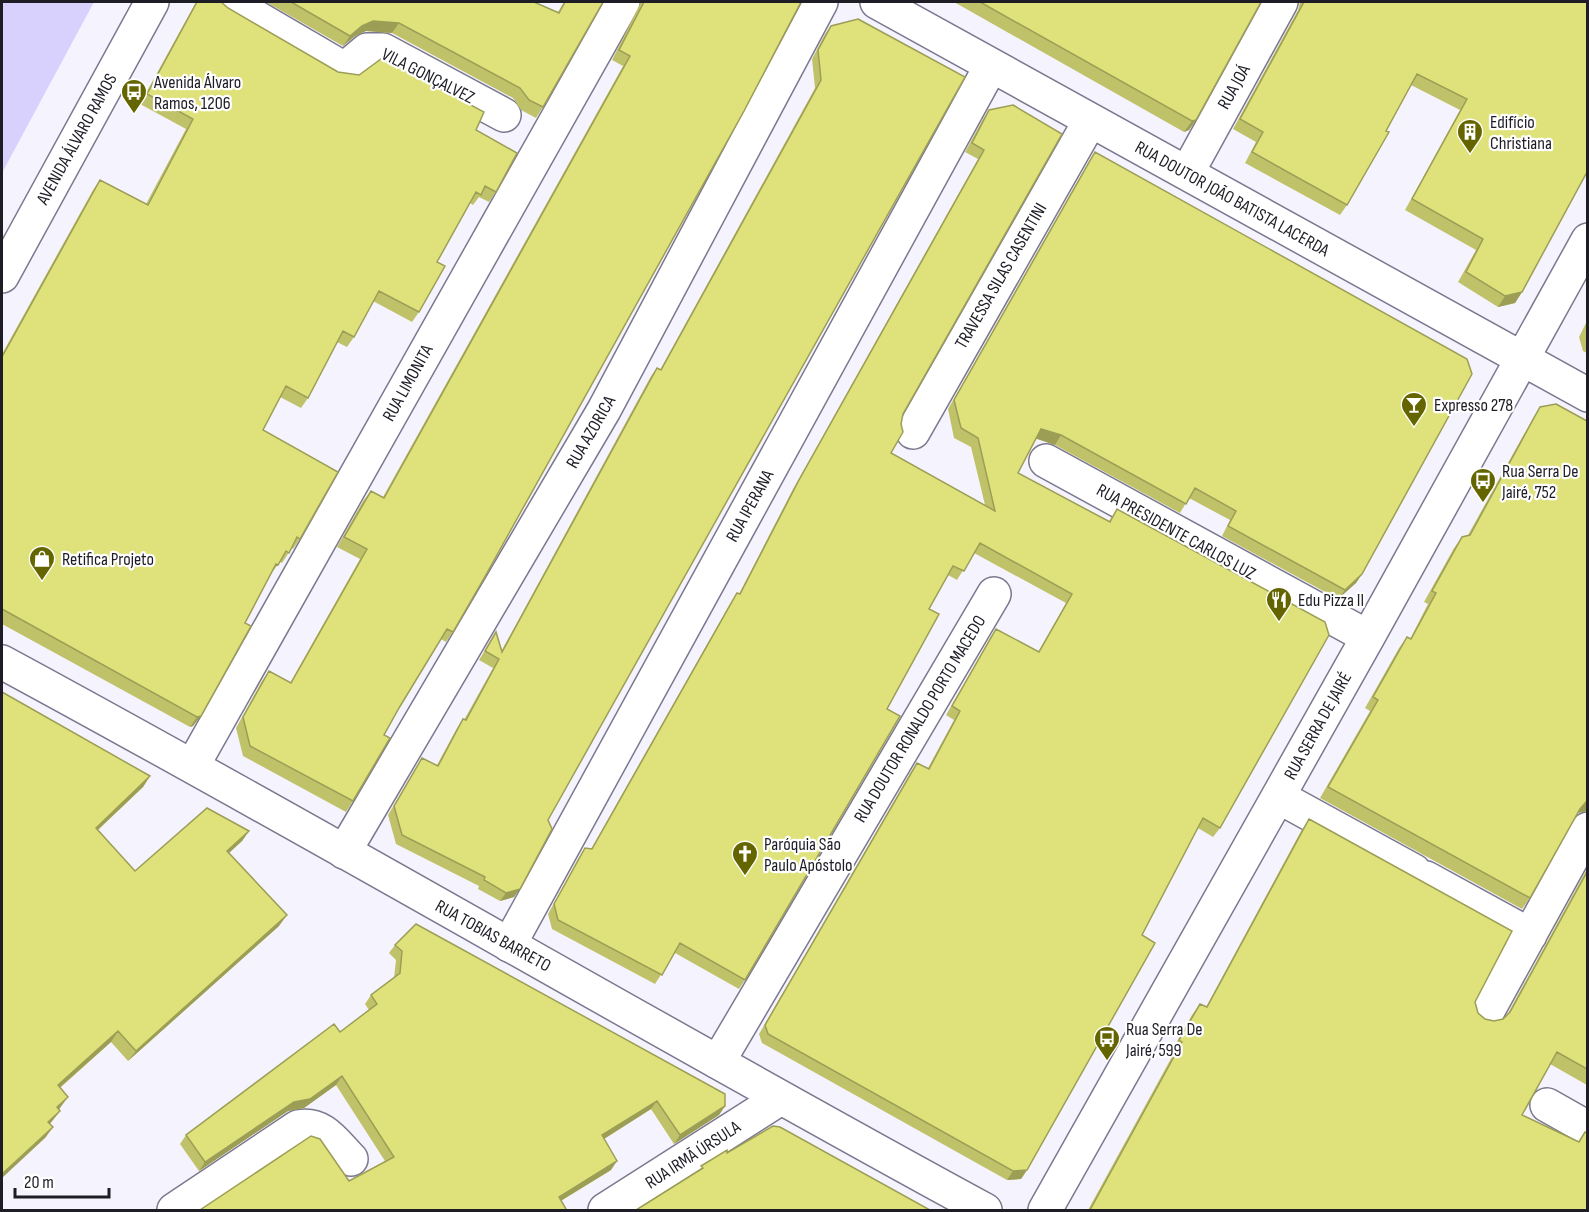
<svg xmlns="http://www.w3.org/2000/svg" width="1589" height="1212" font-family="'Sofia Sans Condensed',sans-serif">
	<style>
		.green { fill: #d8d1fe }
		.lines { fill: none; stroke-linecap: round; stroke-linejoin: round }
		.minor-casing { stroke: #7b788f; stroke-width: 36 }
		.major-casing { stroke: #7b788f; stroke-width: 36 }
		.minor { stroke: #fff; stroke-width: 33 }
		.major { stroke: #fff; stroke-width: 33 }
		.wall { fill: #c0c26a }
		.shaded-wall { fill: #9c9e56 }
		.building { fill: #dfe27b; stroke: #9c9e56; stroke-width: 1.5 }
		.labels { text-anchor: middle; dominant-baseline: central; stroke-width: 4.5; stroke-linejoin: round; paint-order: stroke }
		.street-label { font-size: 18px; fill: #1e1c25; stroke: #fff }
		.poi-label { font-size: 18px; fill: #1e1c25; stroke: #fff; text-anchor: start }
	</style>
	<rect width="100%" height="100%" fill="#f5f4fe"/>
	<path class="green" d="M2 2H94L2 173Z"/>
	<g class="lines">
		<defs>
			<path id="minor" d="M230 2 336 64 347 67 367 50H383L504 115
				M877 2 1588 395
				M1187 173 1281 2
				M913 432 1090 121
				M1046 461 1368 637
				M193 765 623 2
				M1279 797 1414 871
				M344 852 604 410 821 2
				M1426 878 1530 935
				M509 945 991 66
				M1486 1014 1588 829
				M718 1062 994 594
				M1547 1105 1588 1128
				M174 1210 298 1127C323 1122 335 1143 351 1159
				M605 1210 779 1099
				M1045 1210 1368 637 1588 240"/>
			<path id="major" d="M2 276 152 2
				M2 662C332 840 655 1031 985 1210"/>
		</defs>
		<use href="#minor" class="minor-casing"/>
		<use href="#major" class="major-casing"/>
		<use href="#minor" class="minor"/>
		<use href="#major" class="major"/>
	</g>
	<path class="wall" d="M196 2H221L228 8 338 72 476 130 496 192 489 202 479 197 473 205 470 203 437 262 419 312 412 322 373 301 354 337 347 347 337 342 308 398 301 408 280 397 263 430 300 539 293 549 292 548 282 563 280 562 270 575 245 623 193 726 190 727 2 624V354L93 190 100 180 146 204 186 129 140 104Z
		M266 2H534L558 12 564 2H603L543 107 536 118 521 110 513 98 392 33 366 31 355 36 343 46Z
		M641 2H801L453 632 446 642 441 639 399 708 384 735 353 801 346 812 243 756 236 728 262 681 269 671 290 683 360 559 337 547 363 501 371 491 383 497 623 66 612 60Z
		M954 2H1261L1196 120 1189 130 1184 132Z
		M1300 2H1587L1522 292 1515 303 1498 307 1458 282 1476 250 1405 210 1460 110 1411 85 1347 205 1340 215 1245 163 1256 142 1233 129 1298 10Z
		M858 19 548 820 514 897 500 901 478 889 479 886 396 844 388 815 422 758 437 765 457 728 463 719 464 720 493 668 479 660 496 632 502 650 651 376 657 368 660 370 815 88 812 59 825 34 831 26Z
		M1013 105 903 414 891 453 985 505 971 447 954 438 948 409 1089 161 1095 152 1362 574 1356 583 1338 599 1222 536 1230 520 1189 498 1180 513 1055 445 1036 438 1018 473 1109 521 1117 509 1220 828 1213 837 1198 828 1142 935 1027 1170 1021 1179 1007 1180 762 1043 759 1034 911 772 917 763 928 768 954 720 946 715 990 638 996 629 1038 652 1066 603 974 553 957 580 948 575 929 609 887 709 745 980 739 989 675 953 655 984 552 929 548 914 579 857 585 848 591 849 731 602 737 593 739 594 793 489 978 159 965 152 983 119 989 110Z
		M1587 321V353L1583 351 1579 337Z
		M1540 407 1587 421V811L1578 813 1576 816 1530 898 1522 909 1320 798 1370 711 1365 708 1399 648 1407 637 1410 639 1428 604 1424 602 1454 548 1462 537 1468 535 1533 418Z
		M2 692 150 776 143 787 98 830 135 871 249 831 242 841 229 853 279 926 128 1061 111 1042 60 1088V1108L59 1109 60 1111 50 1124 53 1127 45 1138Z
		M1309 819 1475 1002 1478 1013 1485 1019 1494 1021 1503 1019 1507 1015 1587 869V1085L1550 1064 1522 1115 1578 1142 1585 1132 1587 1210H1088L1174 1053 1171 1052 1192 1015 1200 1004 1206 1007 1301 831Z
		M395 945 725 1106 719 1115 674 1144 651 1109 604 1139 611 1170 561 1201 566 1209 565 1210H200L349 1181 385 1161 336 1085 304 1108 288 1111 199 1171 180 1144 186 1135 340 1032 369 1010 365 1004 371 995 394 978 396 960 389 953Z"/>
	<path class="shaded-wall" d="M373 21 399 23 392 33 366 31 355 36 343 46 350 36 362 26Z
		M1196 120 1189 130 1184 132 1192 121Z
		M1522 292 1515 303 1498 307 1505 296Z
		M1041 429 1061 435 1055 445 1034 438Z
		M1362 574 1356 583 1338 599 1345 590Z
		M201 716 193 726 190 727 197 717Z
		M150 776 143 787 88 839 96 828Z
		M1586 802H1587V811L1578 813 1572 820 1580 809Z
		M249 831 242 841 219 862 227 851Z
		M520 889 514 897 500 901 506 893Z
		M287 915 279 926 128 1061 136 1051Z
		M118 1031 111 1042 50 1096 58 1085Z
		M342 1076 336 1085 304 1108 288 1111 199 1171 205 1162 294 1102Z
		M68 1097 60 1108 50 1118 57 1107Z
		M657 1101 651 1109 596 1144 602 1135Z
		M725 1106 719 1115 674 1144 680 1135Z
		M60 1111 52 1121 41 1133 48 1122Z
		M53 1127 45 1138 2 1178V1174Z
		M617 1161 611 1170 552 1206 559 1197Z
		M1027 1170 1021 1179 1007 1180 1013 1171Z"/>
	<path class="building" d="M197 2H221L228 8 338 72 359 75 381 59H385L484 112 476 130 517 153 496 192 485 186 481 195 476 192 437 262 445 266 419 312 379 291 354 337 343 331 308 398 286 386 263 430 338 472 300 539 297 537 289 553 286 551 278 565 276 564 245 623 251 626 201 716 197 717 2 609V357L100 180 148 205 193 119 147 94Z
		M291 2H534L559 13 565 2H603L543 107 529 100 520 88 399 23 373 21 362 26 350 36Z
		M644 2H801L744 111 483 580 453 632 447 629 399 708 384 735 390 738 353 801 250 746 243 717 269 671 291 683 367 549 344 537 371 491 384 498 630 56 619 50Z
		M980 2H1261L1196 120 1192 121Z
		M1304 2H1587V172L1522 292 1505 296 1466 272 1483 239 1412 199 1467 99 1417 74 1386 131 1389 132 1347 205 1252 152 1263 132 1240 119Z
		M858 19 965 77 548 820 552 829 520 889 506 893 484 880 485 877 402 835 394 806 422 758 438 766 463 719 466 720 499 659 485 651 496 632 502 652 657 368 661 370 821 80 818 50 831 26Z
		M1013 105 1062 134 903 414 901 424 903 432 891 453 995 511 978 438 961 428 954 400 1095 152 1467 359 1472 374 1362 574 1345 590 1228 526 1236 511 1195 488 1186 504 1061 435 1041 429 1018 473 1110 522 1117 509 1325 622 1329 635 1220 828 1203 818 1142 935 1155 943 1027 1170 1013 1171 768 1034 765 1025 917 763 929 769 960 711 952 706 996 629 1039 652 1072 594 980 543 964 571 953 566 929 609 939 614 887 709 900 716 745 980 680 943 662 975 558 920 554 904 585 848 592 849 737 593 740 594 799 480 984 150 972 143 989 110Z
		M1556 404 1587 421V802H1586L1580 809 1530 898 1328 787 1378 700 1373 697 1407 637 1411 639 1436 593 1432 591 1462 537 1470 535 1540 407Z
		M2 692 150 776 96 828 135 871 207 808 249 831 227 851 287 915 136 1051 118 1031 58 1085 68 1097 57 1107 60 1111 48 1122 53 1127 2 1174Z
		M1309 819 1512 931 1475 1002 1478 1013 1485 1019 1494 1021 1503 1019 1510 1012 1587 872V1069L1557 1052 1522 1115 1579 1142 1585 1132 1587 1133V1210H1090L1182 1042 1179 1040 1200 1004 1207 1007Z
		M416 924 725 1094V1106L680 1135 657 1101 602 1135 617 1161 559 1197 566 1209 564 1210H200L311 1136 320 1139 349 1181 394 1157 342 1076 310 1099 294 1102 205 1162 186 1135 334 1024 340 1032 377 1004 371 995 400 973 402 951 395 945Z
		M773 1126 780 1127 930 1210H636L703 1168 701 1166 727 1150V1153Z"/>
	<defs>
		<symbol id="bus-pin" viewBox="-11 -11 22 30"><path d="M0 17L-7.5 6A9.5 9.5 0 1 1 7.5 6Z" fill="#656500" stroke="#fff"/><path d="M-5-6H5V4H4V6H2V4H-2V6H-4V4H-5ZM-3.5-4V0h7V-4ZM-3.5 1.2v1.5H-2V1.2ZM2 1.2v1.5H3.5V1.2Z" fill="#fff"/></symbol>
		<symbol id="building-pin" viewBox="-11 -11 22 30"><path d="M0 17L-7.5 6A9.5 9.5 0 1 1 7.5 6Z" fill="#656500" stroke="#fff"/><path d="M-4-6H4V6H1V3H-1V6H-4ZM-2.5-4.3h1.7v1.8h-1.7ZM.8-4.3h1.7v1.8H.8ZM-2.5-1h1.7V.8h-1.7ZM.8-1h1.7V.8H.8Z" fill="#fff"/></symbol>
		<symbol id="bar-pin" viewBox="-11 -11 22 30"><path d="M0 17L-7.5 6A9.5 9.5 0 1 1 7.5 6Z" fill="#656500" stroke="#fff"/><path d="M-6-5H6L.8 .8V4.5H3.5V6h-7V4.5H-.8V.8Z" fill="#fff"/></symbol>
		<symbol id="shop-pin" viewBox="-11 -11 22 30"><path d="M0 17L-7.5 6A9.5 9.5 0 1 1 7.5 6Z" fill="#656500" stroke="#fff"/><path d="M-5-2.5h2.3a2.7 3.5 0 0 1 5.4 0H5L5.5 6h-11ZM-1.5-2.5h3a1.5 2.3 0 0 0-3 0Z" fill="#fff"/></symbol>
		<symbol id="restaurant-pin" viewBox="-11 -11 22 30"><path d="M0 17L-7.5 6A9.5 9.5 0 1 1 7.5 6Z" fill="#656500" stroke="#fff"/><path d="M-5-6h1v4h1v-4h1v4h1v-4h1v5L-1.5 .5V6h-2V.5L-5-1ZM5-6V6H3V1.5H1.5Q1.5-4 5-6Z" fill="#fff"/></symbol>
		<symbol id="church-pin" viewBox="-11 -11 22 30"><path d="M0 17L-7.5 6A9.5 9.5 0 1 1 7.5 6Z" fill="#656500" stroke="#fff"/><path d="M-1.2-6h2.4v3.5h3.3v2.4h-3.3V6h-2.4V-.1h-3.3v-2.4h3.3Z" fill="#fff"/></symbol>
	</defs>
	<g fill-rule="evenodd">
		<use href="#bus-pin" x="119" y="77" width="30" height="40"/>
		<use href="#building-pin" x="1455" y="117" width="30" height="40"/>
		<use href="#bar-pin" x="1399" y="390" width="30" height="40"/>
		<use href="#bus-pin" x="1468" y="466" width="30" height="40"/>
		<use href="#shop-pin" x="27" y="544" width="30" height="40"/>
		<use href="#restaurant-pin" x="1264" y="585" width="30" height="40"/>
		<use href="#church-pin" x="730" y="839" width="30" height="40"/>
		<use href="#bus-pin" x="1092" y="1024" width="30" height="40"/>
	</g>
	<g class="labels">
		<g class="street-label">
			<text transform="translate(428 76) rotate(27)">VILA GONÇALVEZ</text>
			<text transform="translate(1234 87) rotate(-61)">RUA JOÁ</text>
			<text transform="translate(77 139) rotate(-61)">AVENIDA ÁLVARO RAMOS</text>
			<text transform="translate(1232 199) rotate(29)">RUA DOUTOR JOÃO BATISTA LACERDA</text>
			<text transform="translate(1001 276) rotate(-60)">TRAVESSA SILAS CASENTINI</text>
			<text transform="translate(408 383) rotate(-61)">RUA LIMONITA</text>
			<text transform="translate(591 432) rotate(-60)">RUA AZORICA</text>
			<text transform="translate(750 506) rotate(-61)">RUA IPERANA</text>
			<text transform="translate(1176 532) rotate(29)">RUA PRESIDENTE CARLOS LUZ</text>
			<text transform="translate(920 719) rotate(-59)">RUA DOUTOR RONALDO PORTO MACEDO</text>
			<text transform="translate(1318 726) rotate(-61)">RUA SERRA DE JAIRÉ</text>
			<text transform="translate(493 936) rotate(29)">RUA TOBIAS BARRETO</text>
			<text transform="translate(693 1155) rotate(-33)">RUA IRMÃ ÚRSULA</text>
		</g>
		<g class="poi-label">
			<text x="154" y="82">Avenida Álvaro<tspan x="154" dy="21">Ramos, 1206</tspan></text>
			<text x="1490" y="122">Edifício<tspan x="1490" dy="21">Christiana</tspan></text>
			<text x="1434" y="405">Expresso 278</text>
			<text x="1502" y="471">Rua Serra De<tspan x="1502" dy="21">Jairé, 752</tspan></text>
			<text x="62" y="559">Retifica Projeto</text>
			<text x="1298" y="600">Edu Pizza II</text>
			<text x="764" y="844">Paróquia São<tspan x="764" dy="21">Paulo Apóstolo</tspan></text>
			<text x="1126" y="1029">Rua Serra De<tspan x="1126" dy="21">Jairé, 599</tspan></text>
		</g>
	</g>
	<rect width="1589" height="1212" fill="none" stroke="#1e1c25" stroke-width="6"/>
	<path d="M15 1188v9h94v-9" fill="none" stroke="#1e1c25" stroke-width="3"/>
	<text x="24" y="1188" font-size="18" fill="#1e1c25" stroke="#ffffff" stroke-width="4.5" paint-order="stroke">20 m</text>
</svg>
